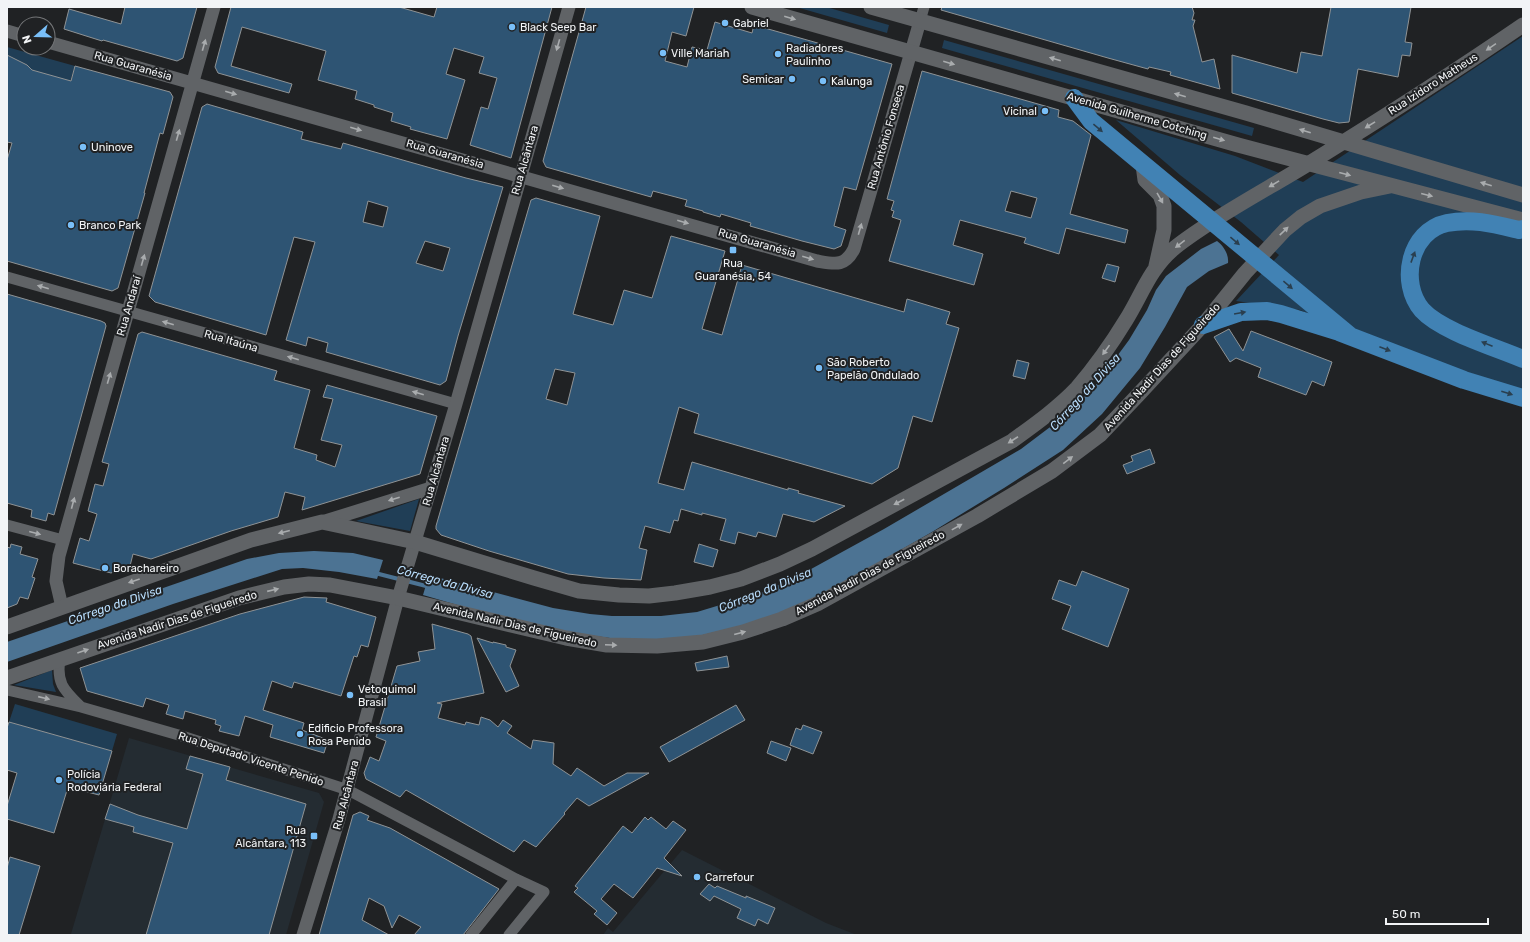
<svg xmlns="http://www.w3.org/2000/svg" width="1530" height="942" font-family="Rubik,sans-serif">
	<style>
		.built { fill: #242c32 }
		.green { fill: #203e56 }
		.water { fill: #4c7393 }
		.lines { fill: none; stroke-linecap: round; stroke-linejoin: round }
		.stream { stroke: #4c7393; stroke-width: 4 }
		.building { fill: #2e5473; stroke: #8f9395; fill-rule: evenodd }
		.minor { stroke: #606366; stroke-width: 11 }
		.tertiary { stroke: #606366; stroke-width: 13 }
		.secondary { stroke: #606366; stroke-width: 15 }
		.trunk { stroke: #4182b4; stroke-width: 18 }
		.oneway { fill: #a9acae }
		.oneway2 { fill: #2a3f4f }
		.poi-dot { fill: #79bff8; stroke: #202224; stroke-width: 1.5 }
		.labels { text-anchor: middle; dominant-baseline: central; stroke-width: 4; stroke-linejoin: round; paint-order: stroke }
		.poi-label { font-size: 11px; fill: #f2f4f6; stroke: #202224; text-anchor: start }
		.street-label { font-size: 11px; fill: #f2f4f6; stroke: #202224 }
		.water-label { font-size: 12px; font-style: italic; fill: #b8ddfc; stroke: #202224 }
	</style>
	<rect width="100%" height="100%" fill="#202224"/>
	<path class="built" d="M129 738 319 793 324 802 286 935 71 934Z
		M682 850 826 923 857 935H603L608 928 613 932Z"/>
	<path class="green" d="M796 7H826L889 25 887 33Z
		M1523 36V391L1358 335 1300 310 1236 301 1279 255 1241 222 1180 175 1116 120 1235 156 1303 182Z
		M944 40 1254 128 1252 136 942 48Z
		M7 47 75 66 70 82 32 70 27 65 7 55Z
		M419 499 410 531 356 521Z
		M52 670 53 684 56 692 14 685Z
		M15 704 117 734 112 751 9 722Z"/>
	<path class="water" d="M1217 241C1224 246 1229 255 1228 263L1209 271 1187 287 1165 327 1140 368 1102 414 1063 450 1004 488 932 532 813 600 757 622 682 640 632 641 537 628 423 595 429 575 553 608 590 614 612 616H661L697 612 763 592 802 574 884 529 1021 449 1066 415 1095 386 1129 340 1147 310 1156 290 1166 276 1201 249Z
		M314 551 353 553 383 560 377 579 339 572 303 568 282 569 173 604 7 662V642L247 559 279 553Z"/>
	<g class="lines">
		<path class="stream" d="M375 573 430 587"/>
	</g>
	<path class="building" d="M125 7H197L183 58 177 61 103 40 102 41 64 29 69 9 121 24Z
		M231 7H399L434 17 437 7H552L511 158 470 145 481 107 488 109 497 78 479 73 484 57 454 48 446 74 465 80 447 139 410 129 411 127 391 121 393 113 374 107V105L355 99 357 91 318 80 326 51 242 27 231 66 292 84 289 93 218 73 215 67Z
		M586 7H694L686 36 672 32 665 61 687 67 692 47 707 50 715 22 752 33 754 25 892 64 856 190 844 187 834 226 846 230 841 246 834 249 802 241 750 226 751 223 721 214 720 217 703 212V211L685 206 687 200 653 191 651 197 546 167 543 161Z
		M942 7H1192L1194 13 1192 20H1195L1193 26 1202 62 1214 59 1220 89 1170 75 1171 72 1149 67 1148 69 1108 58 941 10Z
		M1331 7H1411L1405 42 1412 43 1410 56 1402 55 1398 77 1358 69 1349 122 1339 123 1323 119 1232 93V55L1297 73 1301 52 1322 56Z
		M7 55 27 65 32 70 71 81 75 66 170 92 173 97 163 134 160 133 144 193H145L118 288 112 291 7 261V160L12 143 7 142Z
		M922 71 1059 110 1058 117 1073 121 1091 135 1070 214 1128 230 1125 243 1066 228 1059 254 1024 243 1026 238 960 220 953 245 983 254 974 285 889 261 901 220 892 217 894 211 891 210 894 201 887 199ZM1011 191 1037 198 1031 218 1005 211Z
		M207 104 303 132 301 139 341 149 343 143 466 178 503 187 458 336 446 381 440 385 326 352 328 343 308 337 306 346 286 340 315 242 294 237 266 335 155 302 149 296 202 107ZM368 201 388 207 383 227 363 222ZM425 241 450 248 443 271 416 263Z
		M536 198 600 216 573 314 613 325 624 290 652 298 671 236 725 251 702 329 722 335 742 265 904 312 907 299 950 312 946 324 959 328 932 422 913 416 898 468 872 484 694 433 699 414 679 407 658 483 684 490 692 462 788 490V488L799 491 798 493 845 506 814 522 783 514 776 537 758 532 756 537 738 532 735 544 720 540 726 519 702 513V515L681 509 678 521 674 520 670 533 645 526 639 548 647 550 641 580 604 578 568 574 489 551 441 535 436 529V526L531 200ZM555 369 575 373 567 405 546 399Z
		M1107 264 1119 267 1115 282 1102 278Z
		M7 294 101 321 105 323 106 326 54 515 48 513 46 521 31 517 32 510 7 503Z
		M1229 329 1243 351 1251 331 1332 362 1324 386 1312 381 1306 395 1258 377 1261 368 1236 358 1230 362 1214 337Z
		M142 332 277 371 274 380 310 390 294 448 317 455 316 460 335 467 342 445 321 440 333 399 323 397 327 385 437 416 420 474 302 510 305 497 285 492 278 517 231 531 151 559 133 554 130 566 111 573 73 563 80 538 89 541 97 514 88 511 95 484 103 486 109 464 102 462 138 334Z
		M1017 360 1029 363 1025 379 1013 376Z
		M1150 449 1155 463 1127 474 1123 465 1133 461 1131 456Z
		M11 544 22 547 20 554 38 559 32 577 35 578 28 599 20 597 17 604 7 608V547L10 548Z
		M699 544 718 550 713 567 694 562Z
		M1082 571 1129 589 1108 647 1062 629 1071 606 1052 599 1059 580 1076 586Z
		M304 597 327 598 326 602 376 617 368 647 361 645 357 657 354 656 341 696 294 682 292 688 272 681 263 710 304 723 302 730 328 740 324 753 270 737 273 725 245 716 239 736 219 731 221 726 215 724 216 720 185 711 183 719 166 714 169 705 146 698 143 707 87 691 80 668 240 614Z
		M432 624 468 634 471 636 484 693 437 703 442 704 438 718 465 725 466 722 479 725 481 717 490 720 498 727 503 720 512 726 507 733 531 749 533 740 554 743 553 764 571 776 577 768 604 786 627 773H649L589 806 577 798 564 813 565 814 536 847 524 840 514 852 406 790 400 797 366 779 364 773 370 757 379 761 386 741 376 737 397 666 420 661 418 652 435 649Z
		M477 638 493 643V642L506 645V647L516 650 510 666 519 686 506 692Z
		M727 656 729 667 697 671 695 663Z
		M736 705 745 720 669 762 660 747Z
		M9 722 112 751 99 795 68 787 54 833 7 819V806L17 773 7 770V728Z
		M803 725 822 732 813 754 790 745 796 728 801 730Z
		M771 741 791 748 786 761 767 753Z
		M190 756 230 767 226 780 306 804 269 935H146L173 843 133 832 134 827 105 819 110 804 138 815 187 829 203 774 186 769Z
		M360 812 369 816 367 820 390 828 499 889 463 935H414L421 927 399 915 392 928 384 906 369 898 362 920 389 935H319L353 815Z
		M645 817 648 820 651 817 666 829 673 821 686 830 664 858 682 876 657 868 633 898 614 884 601 899 617 913 607 925 594 914 597 911 574 892 578 888 575 886 623 826 632 833Z
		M10 857 40 866 19 935H7V868Z
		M709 884 715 888 717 886 746 898V896L775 908 768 924 758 919 755 926 737 918 741 909 714 896 710 901 700 894Z"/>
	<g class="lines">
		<path class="minor" d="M920 21 924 7
			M7 277 456 404
			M7 525 63 540
			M60 659C56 683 64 690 80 706
			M7 690 81 707 182 736 348 790 516 879 544 892 509 935
			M471 935 516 879"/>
		<path class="tertiary" d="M7 31 24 36
			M48 42 817 261C835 264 845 267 854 249L920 21
			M322 522 431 488
			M62 607 56 581 59 556 214 7
			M303 935 339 819 398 598 456 404 569 7"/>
		<path class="secondary" d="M752 7 1238 145 1523 220
			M871 7 1246 113 1523 195
			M1143 165 1145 180 1160 195 1164 206V230L1156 266
			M7 627 251 540 322 522 415 542 534 578 579 591 619 595 649 596 675 593 710 587 741 579 780 564 812 549 1012 441C1034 425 1058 408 1077 388 1095 367 1112 343 1126 320 1141 296 1150 269 1172 250 1185 239 1199 230 1213 221 1244 201 1277 183 1308 164 1381 119 1453 73 1523 25
			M7 678 239 598 284 587 309 584 330 585 398 598 566 638 607 645 657 646 703 642 743 632 782 619 819 603 977 516 1052 471 1100 435 1138 395 1203 325 1245 273 1285 230 1301 217 1320 206 1361 192 1390 186"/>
		<path class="trunk" d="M1074 98 1091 121 1349 335
			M1523 229 1519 230C1494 224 1472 218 1447 223 1409 231 1399 283 1422 310 1441 331 1495 347 1523 359
			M1203 325 1241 312 1267 311 1281 314 1339 332 1464 380 1523 398"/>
	</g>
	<defs><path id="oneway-solid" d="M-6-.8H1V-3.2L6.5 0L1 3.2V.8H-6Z"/></defs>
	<g class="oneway">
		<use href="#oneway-solid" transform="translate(790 18) rotate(16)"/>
		<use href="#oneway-solid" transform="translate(204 45) rotate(-74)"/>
		<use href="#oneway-solid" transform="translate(558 45) rotate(106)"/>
		<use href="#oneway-solid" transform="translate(1491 47) rotate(146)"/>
		<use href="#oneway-solid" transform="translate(1055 59) rotate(-164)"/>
		<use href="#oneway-solid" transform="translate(949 63) rotate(16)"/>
		<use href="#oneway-solid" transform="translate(231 93) rotate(16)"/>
		<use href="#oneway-solid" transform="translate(1180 95) rotate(-164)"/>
		<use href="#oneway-solid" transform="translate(1370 125) rotate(148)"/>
		<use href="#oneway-solid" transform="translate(356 129) rotate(16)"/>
		<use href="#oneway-solid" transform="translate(1305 131) rotate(-163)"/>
		<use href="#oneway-solid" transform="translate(178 135) rotate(-74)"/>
		<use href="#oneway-solid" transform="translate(1219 139) rotate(16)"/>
		<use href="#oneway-solid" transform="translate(1345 174) rotate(15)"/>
		<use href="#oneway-solid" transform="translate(1274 184) rotate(149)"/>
		<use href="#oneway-solid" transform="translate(1486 184) rotate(-163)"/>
		<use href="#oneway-solid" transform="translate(558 187) rotate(16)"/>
		<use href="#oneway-solid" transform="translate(1427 195) rotate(14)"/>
		<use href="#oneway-solid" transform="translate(1160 198) rotate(60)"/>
		<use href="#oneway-solid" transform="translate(683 222) rotate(16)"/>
		<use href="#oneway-solid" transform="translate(860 229) rotate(-74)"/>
		<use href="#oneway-solid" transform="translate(1284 231) rotate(-44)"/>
		<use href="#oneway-solid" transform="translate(1180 244) rotate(142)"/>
		<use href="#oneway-solid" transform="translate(808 258) rotate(16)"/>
		<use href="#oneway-solid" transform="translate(143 260) rotate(-74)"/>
		<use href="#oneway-solid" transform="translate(43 287) rotate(-164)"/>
		<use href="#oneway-solid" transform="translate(168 323) rotate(-164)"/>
		<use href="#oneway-solid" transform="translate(1106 350) rotate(126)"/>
		<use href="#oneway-solid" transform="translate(293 358) rotate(-164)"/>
		<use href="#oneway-solid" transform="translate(109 378) rotate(-74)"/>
		<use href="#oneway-solid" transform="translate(418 393) rotate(-164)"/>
		<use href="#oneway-solid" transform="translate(1013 440) rotate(147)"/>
		<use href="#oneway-solid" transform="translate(1068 460) rotate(-37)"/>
		<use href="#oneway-solid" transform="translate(394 499) rotate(162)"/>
		<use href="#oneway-solid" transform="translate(899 502) rotate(152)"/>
		<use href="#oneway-solid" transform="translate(73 503) rotate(-75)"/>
		<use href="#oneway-solid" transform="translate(957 527) rotate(-29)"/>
		<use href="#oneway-solid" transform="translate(284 532) rotate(166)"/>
		<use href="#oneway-solid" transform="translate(35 533) rotate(15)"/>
		<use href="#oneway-solid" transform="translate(134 581) rotate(161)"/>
		<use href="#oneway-solid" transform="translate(273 590) rotate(-13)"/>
		<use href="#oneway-solid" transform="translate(740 633) rotate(-15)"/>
		<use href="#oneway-solid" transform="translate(611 645) rotate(3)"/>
		<use href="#oneway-solid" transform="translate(83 651) rotate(-19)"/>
		<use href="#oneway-solid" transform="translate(44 698) rotate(13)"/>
	</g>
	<g class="oneway2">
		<use href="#oneway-solid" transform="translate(1098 128) rotate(40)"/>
		<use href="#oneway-solid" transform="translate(1235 241) rotate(40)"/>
		<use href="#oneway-solid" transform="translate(1413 257) rotate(-70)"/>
		<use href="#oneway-solid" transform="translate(1288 285) rotate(40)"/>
		<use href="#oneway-solid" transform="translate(1240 313) rotate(-10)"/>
		<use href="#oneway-solid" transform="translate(1487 344) rotate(-158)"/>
		<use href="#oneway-solid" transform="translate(1385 349) rotate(21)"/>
		<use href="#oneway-solid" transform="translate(1507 393) rotate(18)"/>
	</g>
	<g class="poi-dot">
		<circle cx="725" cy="23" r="4"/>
		<circle cx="512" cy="27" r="4"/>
		<circle cx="663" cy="53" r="4"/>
		<circle cx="778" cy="54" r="4"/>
		<circle cx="792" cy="79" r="4"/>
		<circle cx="823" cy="81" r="4"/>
		<circle cx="1045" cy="111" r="4"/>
		<circle cx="83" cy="147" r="4"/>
		<circle cx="71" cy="225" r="4"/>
		<rect x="729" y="246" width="8" height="8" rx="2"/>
		<circle cx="819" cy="368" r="4"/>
		<circle cx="105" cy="568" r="4"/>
		<circle cx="350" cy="695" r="4"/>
		<circle cx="300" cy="734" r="4"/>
		<circle cx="59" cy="780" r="4"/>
		<rect x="310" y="832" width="8" height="8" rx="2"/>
		<circle cx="697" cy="877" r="4"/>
	</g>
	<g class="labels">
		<g class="poi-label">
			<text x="733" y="23">Gabriel</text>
			<text x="520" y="27">Black Seep Bar</text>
			<text x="786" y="48">Radiadores<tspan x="786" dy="13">Paulinho</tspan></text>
			<text x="671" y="53">Ville Mariah</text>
			<text x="784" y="79" text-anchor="end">Semicar</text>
			<text x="831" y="81">Kalunga</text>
			<text x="1037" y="111" text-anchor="end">Vicinal</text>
			<text x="91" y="147">Uninove</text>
			<text x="79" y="225">Branco Park</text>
			<text x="733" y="263" text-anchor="middle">Rua<tspan x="733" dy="13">Guaranésia, 54</tspan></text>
			<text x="827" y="362">São Roberto<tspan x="827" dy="13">Papelão Ondulado</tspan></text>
			<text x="113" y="568">Borachareiro</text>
			<text x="358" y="689">Vetoquimol<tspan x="358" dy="13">Brasil</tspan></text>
			<text x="308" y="728">Edificio Professora<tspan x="308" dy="13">Rosa Penido</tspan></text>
			<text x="67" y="774">Polícia<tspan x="67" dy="13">Rodoviária Federal</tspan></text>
			<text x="306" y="830" text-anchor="end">Rua<tspan x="306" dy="13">Alcântara, 113</tspan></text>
			<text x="705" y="877">Carrefour</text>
		</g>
		<g class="street-label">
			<text transform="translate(133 66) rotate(16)">Rua Guaranésia</text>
			<text transform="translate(1433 84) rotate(-33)">Rua Izidoro Matheus</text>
			<text transform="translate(1137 116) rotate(16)">Avenida Guilherme Cotching</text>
			<text transform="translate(886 137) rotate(-74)">Rua Antônio Fonseca</text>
			<text transform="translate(445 154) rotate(16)">Rua Guaranésia</text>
			<text transform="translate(525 160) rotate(-74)">Rua Alcântara</text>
			<text transform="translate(757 243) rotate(16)">Rua Guaranésia</text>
			<text transform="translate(129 306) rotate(-74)">Rua Andaraí</text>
			<text transform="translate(231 341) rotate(16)">Rua Itaúna</text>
			<text transform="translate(1162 367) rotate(-48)">Avenida Nadir Dias de Figueiredo</text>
			<text transform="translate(436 471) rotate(-74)">Rua Alcântara</text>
			<text transform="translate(870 573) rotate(-28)">Avenida Nadir Dias de Figueiredo</text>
			<text transform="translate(177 620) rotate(-18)">Avenida Nadir Dias de Figueiredo</text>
			<text transform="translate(515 625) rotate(13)">Avenida Nadir Dias de Figueiredo</text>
			<text transform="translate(251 759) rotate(18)">Rua Deputado Vicente Penido</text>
			<text transform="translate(346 795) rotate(-75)">Rua Alcântara</text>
		</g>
		<g class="water-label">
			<text transform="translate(1085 392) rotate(-48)">Córrego da Divisa</text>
			<text transform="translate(445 582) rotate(15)">Córrego da Divisa</text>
			<text transform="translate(765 590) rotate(-22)">Córrego da Divisa</text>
			<text transform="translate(115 605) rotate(-19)">Córrego da Divisa</text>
		</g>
	</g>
	<rect width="1530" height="942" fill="none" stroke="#f2f4f6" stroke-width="16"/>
	<g transform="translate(36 36) rotate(250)"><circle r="19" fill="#202224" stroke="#747678"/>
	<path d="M0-3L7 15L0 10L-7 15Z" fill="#79bff8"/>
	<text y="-6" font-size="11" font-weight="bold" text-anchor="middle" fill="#f2f4f6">N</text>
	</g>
	<path d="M1386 918v6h102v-6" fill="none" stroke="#f2f4f6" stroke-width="2"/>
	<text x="1392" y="918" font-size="12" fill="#f2f4f6" stroke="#202224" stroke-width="3" paint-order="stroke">50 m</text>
</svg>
